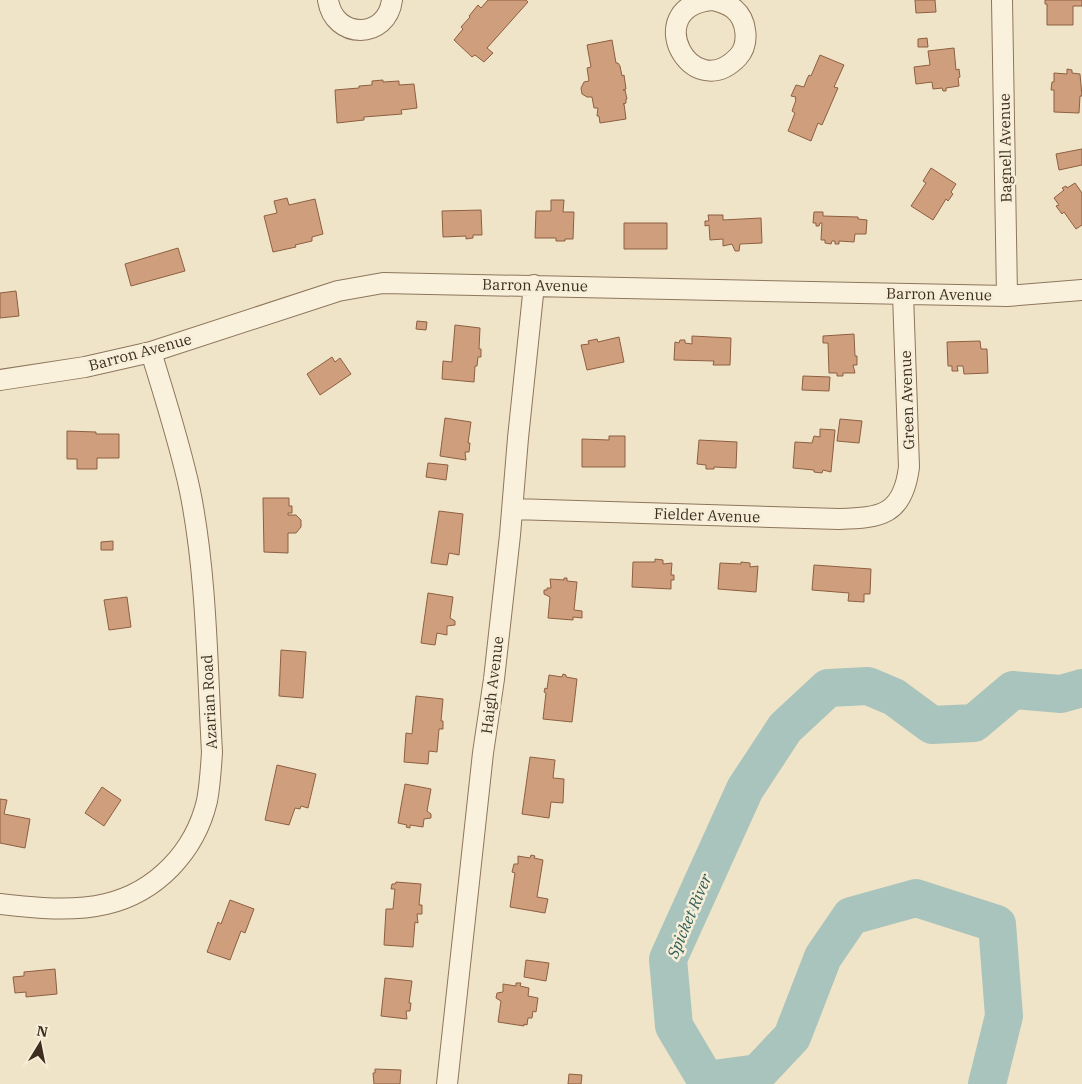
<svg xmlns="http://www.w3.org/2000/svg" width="1082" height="1084" font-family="'IBM Plex Serif',serif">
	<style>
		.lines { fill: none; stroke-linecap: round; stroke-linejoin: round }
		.river { stroke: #a9c4bc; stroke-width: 38 }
		.building { fill: #cf9f7d; stroke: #8d5f41 }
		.street-casing { stroke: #8d765c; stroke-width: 22 }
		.street { stroke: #faf1dc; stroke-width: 20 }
		.labels { text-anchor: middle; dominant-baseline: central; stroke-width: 5; stroke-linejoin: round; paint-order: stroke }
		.street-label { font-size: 15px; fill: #3d2e20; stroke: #f7eed8 }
		.water-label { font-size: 16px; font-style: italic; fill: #2f5d5a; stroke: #f7eed8 }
	</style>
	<rect width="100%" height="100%" fill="#f0e4c8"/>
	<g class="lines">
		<path class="river" d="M987 1084 1004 1016 997 924 916 898 851 916 823 957 792 1037 758 1073 706 1080 674 1026 668 959 745 789 785 728 828 688 868 686 894 697 932 725 974 723 1013 690 1061 694 1082 688"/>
	</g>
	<path class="building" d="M488 0H526L528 2 487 48 493 53 484 62 475 55 472 57 454 40 463 29 461 27 470 17 469 16 478 5 481 8Z
		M915 0H935L936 12 916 13Z
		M1045 0H1082V6H1073V25H1047V4H1045Z
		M927 38 928 47H918V39Z
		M612 40 616 63H618L620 66 622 76 624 75 626 89 623 90H625L627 99H626V103L623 104H624L626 119 600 123 599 116H597L598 108H594L592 97H587L582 94 581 88 584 82 589 81 587 68 591 67 587 45Z
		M954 48 956 70 959 69 960 77 958 78 959 86 946 88V91H943L942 88 933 89 932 82 916 84 914 67 930 65 928 51Z
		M820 55 844 65 834 87 838 88 822 125 818 123 811 141 788 131 795 113 792 111 796 100 795 99 796 97 791 96 796 85 804 87 807 79 809 75 811 76Z
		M1067 69 1072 70V73L1080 74 1082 96H1080L1079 113 1054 112V90H1051L1052 82H1054V73L1067 74Z
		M383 80V82L399 81V85L414 84 417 108 401 110 402 114 364 117V120L337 123 335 90 359 88V86L372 85V81Z
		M1082 149V165L1059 170 1056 154Z
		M931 168 956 184 951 192 953 194 948 201 946 199 933 220 911 206 926 183 923 181Z
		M1075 183 1082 193V225L1076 229 1064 212 1062 214 1056 206 1059 205 1054 198 1064 190 1062 188 1066 186 1067 188Z
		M287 198 289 205 315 199 323 234 312 237V241L295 245 296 247 273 252 264 216 277 213 274 201Z
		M551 200H564L563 212H574L573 239H565V241H556V238H535L536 211H551Z
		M481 210 482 235H473V238L466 239V236L443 237 442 211Z
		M814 212H823V216L858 217V219L867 220 866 234H855L854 242 839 241V244H835V241H832L831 244 825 243V240H821L822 223H820L819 226H816V223H813Z
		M708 215H723V220L761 218 762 243 740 244 739 251H735L732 244 723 246V239L710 240 709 225 705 226V221H709Z
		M624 223H667V249H624Z
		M178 248 185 271 131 286 125 264Z
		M16 291 19 316 0 318V293Z
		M417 321 427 322 426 330 416 329Z
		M455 325 480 328 479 349H481V357H478L477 366H475L474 382 442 379 443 361 452 362Z
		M854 334 855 356H857V365H853L855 373H843V376H837V373H829L828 343H823V336Z
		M692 336 731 338 730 365H713L714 361 674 360 675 342 679 343 680 340H685V343L692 344Z
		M619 337 624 362 587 370 581 345 589 344 588 341 597 339 598 342Z
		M980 341 981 349H987L988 373 964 374 963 366H957L958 371H952V366H948L947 342Z
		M332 357 335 362 340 358 351 374 320 395 307 374Z
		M803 376 830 377 829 391 802 390Z
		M445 418 471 422 468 443H470L469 452H465L466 460 440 456Z
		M840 419 862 421 859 443 837 441Z
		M820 429 835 430 831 472 823 470 822 473 814 472V470L793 468 795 442 812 443 814 436 820 437Z
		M67 431 96 432V434H119V458H97V469H77V459H67Z
		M609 436H625V467H582V439L609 440Z
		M699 440 737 442 736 468 714 467V469H706V465L697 464Z
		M428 463 448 465 446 480 426 477Z
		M263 498H289V506H292V513H288V515H296L301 520V527L296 533H288V553L264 552Z
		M439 511 463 514 459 555 449 553 447 565 431 563Z
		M113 541V550H101V542Z
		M655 559 663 560V564L672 563 671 575H674V580H671V589L632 587 633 562H655Z
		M741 562 750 563V567L758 566 756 592 718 589 720 563 741 564Z
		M814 565 871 569 870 594H864V602L848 601 849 593 812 590Z
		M564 578H567V581L577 582 574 610 582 611V618L573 617V620L548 618 550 597 544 594V590H547V588H551L550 579 564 580Z
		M428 593 453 597 450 618 455 621V625L447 626V635L437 633 435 645 421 643Z
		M127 597 131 627 109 630 104 600Z
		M281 650 306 652 303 698 279 696Z
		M563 674 566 675V677L577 679 572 722 543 719 546 693 544 692 545 688 547 689 549 675 562 677Z
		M416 696 443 699 441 721H443V729H439L437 752 429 751 428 764 404 762 406 733 412 734Z
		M530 757 555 760 553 778 564 779 563 803 551 802 549 818 522 814Z
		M277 765 316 774 308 808 301 806 300 809 295 808 289 825 265 820Z
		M405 784 431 789 427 811 431 814V818L424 819 423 827 410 825V828L406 827 407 825 398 823Z
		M102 787 121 800 104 826 85 813Z
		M0 799 7 800 4 814 30 819 25 848 0 843Z
		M531 855 535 856 534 858 543 860 537 897 548 899 545 913 510 907 515 873 512 872 514 864H518V856L530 858Z
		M396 882 421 884 419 905H422V914H417L418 923 415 922 413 947 384 945 386 909H393L395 889H391L392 884H395Z
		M230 900 254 909 245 933 241 931 230 960 207 952 218 922 221 924Z
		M526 960 549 963 546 981 524 977Z
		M55 969 57 994 26 997V992L15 993 13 977 24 976V972Z
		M385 978 412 981 409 1003H411L410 1011H406L407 1019 381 1016Z
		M516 983H521L520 986 529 988 528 996 538 998 536 1012 533 1011 532 1018H528L527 1025 524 1024V1026L498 1022 501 1001 496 998 497 993 503 992V984L516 986Z
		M375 1069 401 1070 400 1084H374L373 1073H375Z
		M569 1074 582 1075 581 1084H568Z"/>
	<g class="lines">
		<defs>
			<path id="street" d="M328 0C334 40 387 40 392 0
				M711 0C640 8 691 106 738 57 750 44 747 20 734 9 728 4 721 2 713 0
				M1002 0 1007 296
				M0 380 85 367 151 352 338 291 383 283 1007 296 1082 290
				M513 509 839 519C881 518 903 515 909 467L903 294
				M0 904C34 908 72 912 106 904 157 892 195 851 207 801 210 785 211 768 212 752 207 665 207 576 190 491 180 444 165 398 151 352
				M447 1084 483 753 494 679 510 535 518 438 534 285"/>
		</defs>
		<use href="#street" class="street-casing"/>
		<use href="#street" class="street"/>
	</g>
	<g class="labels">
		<g class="street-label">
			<text transform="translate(1005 148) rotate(-91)">Bagnell Avenue</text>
			<text transform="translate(535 285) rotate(1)">Barron Avenue</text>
			<text transform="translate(939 294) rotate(1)">Barron Avenue</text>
			<text transform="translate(140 352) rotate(-15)">Barron Avenue</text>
			<text transform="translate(907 400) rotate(-92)">Green Avenue</text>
			<text transform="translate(707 515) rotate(2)">Fielder Avenue</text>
			<text transform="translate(492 685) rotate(-83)">Haigh Avenue</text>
			<text transform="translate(209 702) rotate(-93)">Azarian Road</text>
		</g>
		<g class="water-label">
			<text transform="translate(689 916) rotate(-67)">Spicket River</text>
		</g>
	</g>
	<g transform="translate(40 1044) rotate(10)" stroke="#f7eed8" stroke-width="4" paint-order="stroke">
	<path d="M0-4L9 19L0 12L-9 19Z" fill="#3d2e20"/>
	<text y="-8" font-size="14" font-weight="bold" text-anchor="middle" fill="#3d2e20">N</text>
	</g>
</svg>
